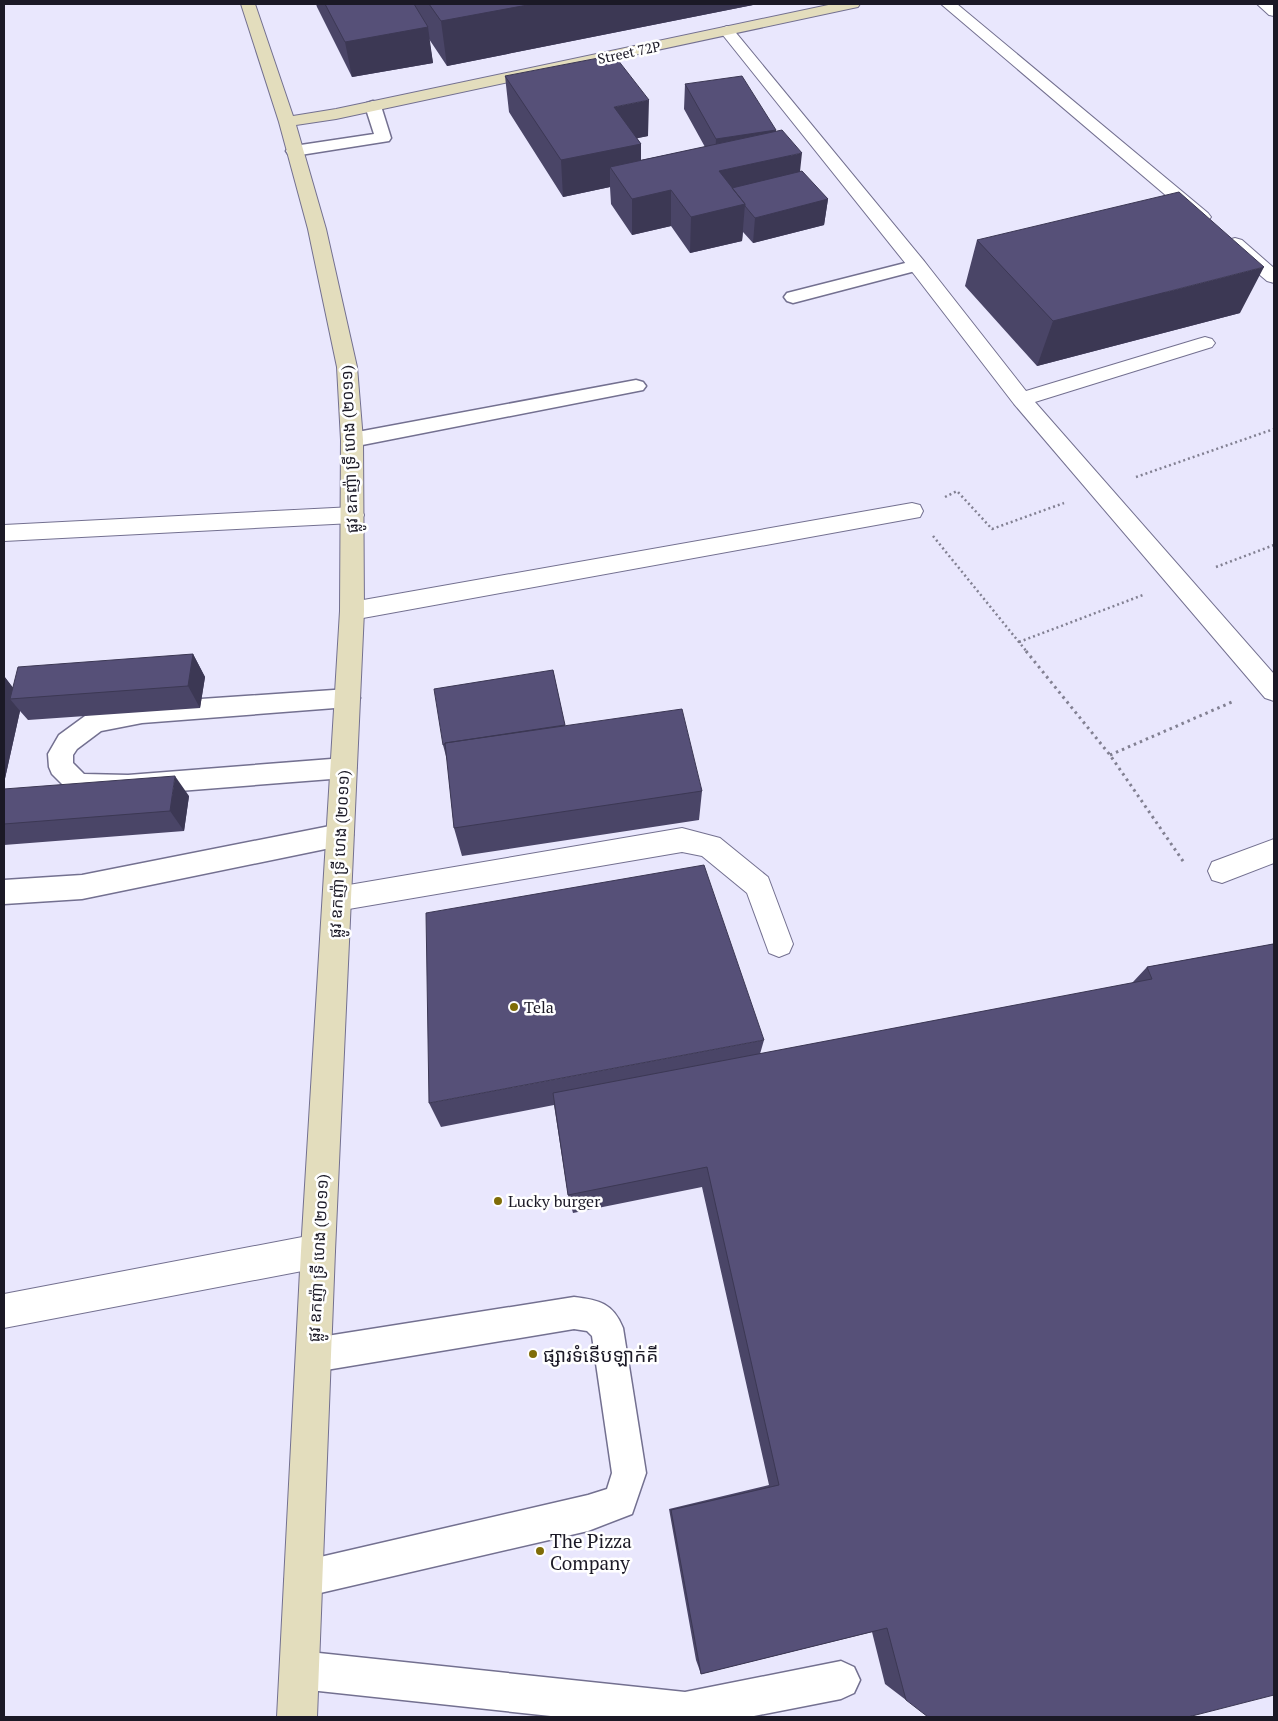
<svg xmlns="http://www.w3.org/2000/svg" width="1278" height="1721" font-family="'PT Serif','Noto Sans Khmer',serif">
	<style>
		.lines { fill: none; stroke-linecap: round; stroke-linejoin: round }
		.lane-casing { stroke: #737090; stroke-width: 3 }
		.street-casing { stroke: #737090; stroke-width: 2 }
		.secondary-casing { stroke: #737090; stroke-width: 2 }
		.path-far1 { stroke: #828092; stroke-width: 2.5; stroke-dasharray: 2 3; stroke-linecap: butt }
		.path { stroke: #828092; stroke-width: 3; stroke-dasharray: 2.5 4; stroke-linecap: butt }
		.lane { fill: #fff; fill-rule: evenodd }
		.street { fill: #fff; fill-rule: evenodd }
		.secondary { fill: #e3ddbd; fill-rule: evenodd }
		.wall { fill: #4a4567 }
		.shaded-wall { fill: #3c3854 }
		.building { fill: #565078; stroke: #3c3854 }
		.poi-dot { fill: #7f6c07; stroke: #fff; stroke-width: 2 }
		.labels { text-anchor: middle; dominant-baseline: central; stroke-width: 5; stroke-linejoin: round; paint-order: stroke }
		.far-street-label { font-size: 14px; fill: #1b1926; stroke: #fff }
		.street-label { font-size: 16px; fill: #1b1926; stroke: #fff }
		.poi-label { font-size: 16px; fill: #1b1926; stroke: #fff; text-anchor: start }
		.near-poi-label { font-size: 19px; fill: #1b1926; stroke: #fff; text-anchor: start }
	</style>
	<rect width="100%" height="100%" fill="#e9e7fd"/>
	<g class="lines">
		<defs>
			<path id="lane" d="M373 101 379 103 381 106 391 138 389 141 294 156 288 154 286 151 288 148 294 146 374 134 365 106 367 103Z
				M917 260 923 261 926 265 923 269 793 303 787 301 784 297 787 293Z
				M636 380 643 382 646 386 643 390 352 447 345 445 342 440 345 435 352 433Z
				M348 689 356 691 360 698 356 705 348 707 142 723 101 731 77 749 73 755V763L84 774 128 775 344 758 353 761 356 768 353 775 344 778 128 795 78 794 69 791 52 774 49 767 48 754 59 735 85 716 94 713 142 703Z
				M340 824 349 827 353 835 349 843 340 846 82 899 4 904V880L82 875Z
				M574 1297C599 1300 613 1303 623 1328L646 1473 632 1514 588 1531 303 1597 290 1592 285 1579 290 1566 303 1561 588 1495 607 1489 612 1473 592 1336 587 1331 574 1329 314 1372 302 1367 297 1355 302 1343 314 1338Z
				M300 1651 685 1692 841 1661 854 1667 860 1680 854 1693 841 1699 749 1717H560L300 1689 287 1683 281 1670 287 1657Z"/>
			<path id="street" d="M941 4H957L1208 213 1211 217 1208 221 1202 222 1196 221Z
				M1257 4H1273L1274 16 1269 15Z
				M727 26 732 28 924 261 1026 391 1198 339 1205 337 1212 339 1215 343 1212 347 1035 402 1274 674V701L1265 698 1014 404 910 269 722 34 719 31 722 28Z
				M1235 238 1242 240 1274 268V283L1267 281 1228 248 1226 244 1228 240Z
				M912 503 920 505 923 511 920 517 352 620 344 617 340 611 344 605 352 602Z
				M353 507 361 509 364 515 361 521 353 523 4 541V525Z
				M682 828 720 838 768 877 793 944 789 953 779 957 769 953 747 893 702 856 682 852 337 911 327 908 323 899 327 890 337 887Z
				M1274 839V863L1222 883 1212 880 1208 871 1212 862Z
				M318 1234 330 1239 335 1251 330 1263 318 1268 4 1328V1294Z"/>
			<path id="secondary" d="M241 4H255L293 116 336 109 833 4H860L858 7 853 8 336 119 296 125 326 229 357 367 363 440 364 611 335 1251 317 1717H277L301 1251 340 611 341 440 337 367 308 229 279 122Z"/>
		</defs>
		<use href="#lane" class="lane-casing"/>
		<use href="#street" class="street-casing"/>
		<use href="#secondary" class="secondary-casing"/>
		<path class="path-far1" d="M1136 477 1274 429
			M945 497 957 491 992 529 1064 503
			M933 536 1027 652
			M1216 567 1274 545
			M1019 642 1143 595"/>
		<path class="path" d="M1026 651 1110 755 1185 864
			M1110 755 1232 702"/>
		<use href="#lane" class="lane"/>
		<use href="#street" class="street"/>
		<use href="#secondary" class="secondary"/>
	</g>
	<path class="wall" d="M316 4H758L447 66 429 39 433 63 352 77 317 7Z
		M505 76 648 136 637 138 641 144V160L705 147 684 109 685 84 776 131 800 172 828 199 824 225 753 243 743 232 742 241 690 253 671 226 632 235 611 204 610 187 563 197 509 112Z
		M977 240 1240 313 1037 366 965 286Z
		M193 654 205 677 200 708 28 720 20 711 4 783V676L13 688Z
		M553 670 565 726 702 791 699 820 462 856 454 828 447 760 443 745Z
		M4 789 189 796 184 831 4 845Z
		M1273 944 906 1700 885 1684 872 1632 701 1674 696 1660 669 1509 769 1485 702 1187 573 1213 568 1195 554 1105 441 1127 429 1103 764 1040 760 1054 1132 983 1147 967Z"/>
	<path class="shaded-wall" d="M429 4H758L447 66 441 21Z
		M428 27 433 63 352 77 345 42Z
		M649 100 648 136 615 143 614 107Z
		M776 130 774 155 715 164 716 139Z
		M641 144V180L610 167V187L563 197 561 160Z
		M802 153 798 190 729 205 719 171Z
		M671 190V226L632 235V199Z
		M828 199 824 225 753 243 755 218Z
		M745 204 742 241 690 253 691 217Z
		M1264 267 1240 313 1037 366 1053 321Z
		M193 654 205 677 200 708 188 686Z
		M4 676 21 698 10 699 20 711 4 783Z
		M175 776 189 796 184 831 170 811Z"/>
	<path class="building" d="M325 4H414L428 27 345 42Z
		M429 4H533L441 21Z
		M614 55 649 100 614 107 641 144 561 160 505 76Z
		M742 76 776 130 716 139 685 84Z
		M782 130 802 153 719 171 745 204 691 217 671 190 632 199 610 167Z
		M802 171 828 199 755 218 745 206V204L732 188Z
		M1179 192 1264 267 1053 321 977 240Z
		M193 654 188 686 10 699 18 667Z
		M553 670 565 725 445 743V744L443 745 434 689Z
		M682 709 702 791 454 828 445 743Z
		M175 776 170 811 4 824V789Z
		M704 865 764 1040 429 1103 426 913Z
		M1273 944 1274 947V1695L1188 1717H928L906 1700 887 1628 701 1674 671 1510 779 1485 707 1167 568 1195 553 1093 1152 979 1147 967Z"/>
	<g class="poi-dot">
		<circle cx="514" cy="1007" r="5"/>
		<circle cx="498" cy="1201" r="5"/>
		<circle cx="533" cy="1354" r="5"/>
		<circle cx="540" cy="1551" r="5"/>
	</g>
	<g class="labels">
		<g class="far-street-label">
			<text transform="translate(629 52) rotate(-12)">Street 72P</text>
		</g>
		<g class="street-label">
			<text transform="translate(349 449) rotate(-92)">ផ្លូវ ឧកញ៉ា ទ្រី ហេង (២០១១)</text>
			<text transform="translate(339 854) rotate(-87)">ផ្លូវ ឧកញ៉ា ទ្រី ហេង (២០១១)</text>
			<text transform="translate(318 1258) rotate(-87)">ផ្លូវ ឧកញ៉ា ទ្រី ហេង (២០១១)</text>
		</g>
		<g class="poi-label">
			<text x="524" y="1007">Tela</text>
			<text x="508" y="1201">Lucky burger</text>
		</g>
		<g class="near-poi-label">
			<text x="543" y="1354">ផ្សារទំនើបឡាក់គី</text>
			<text x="550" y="1540">The Pizza<tspan x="550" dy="22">Company</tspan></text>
		</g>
	</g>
	<rect width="1278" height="1721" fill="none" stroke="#1b1926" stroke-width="10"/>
</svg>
